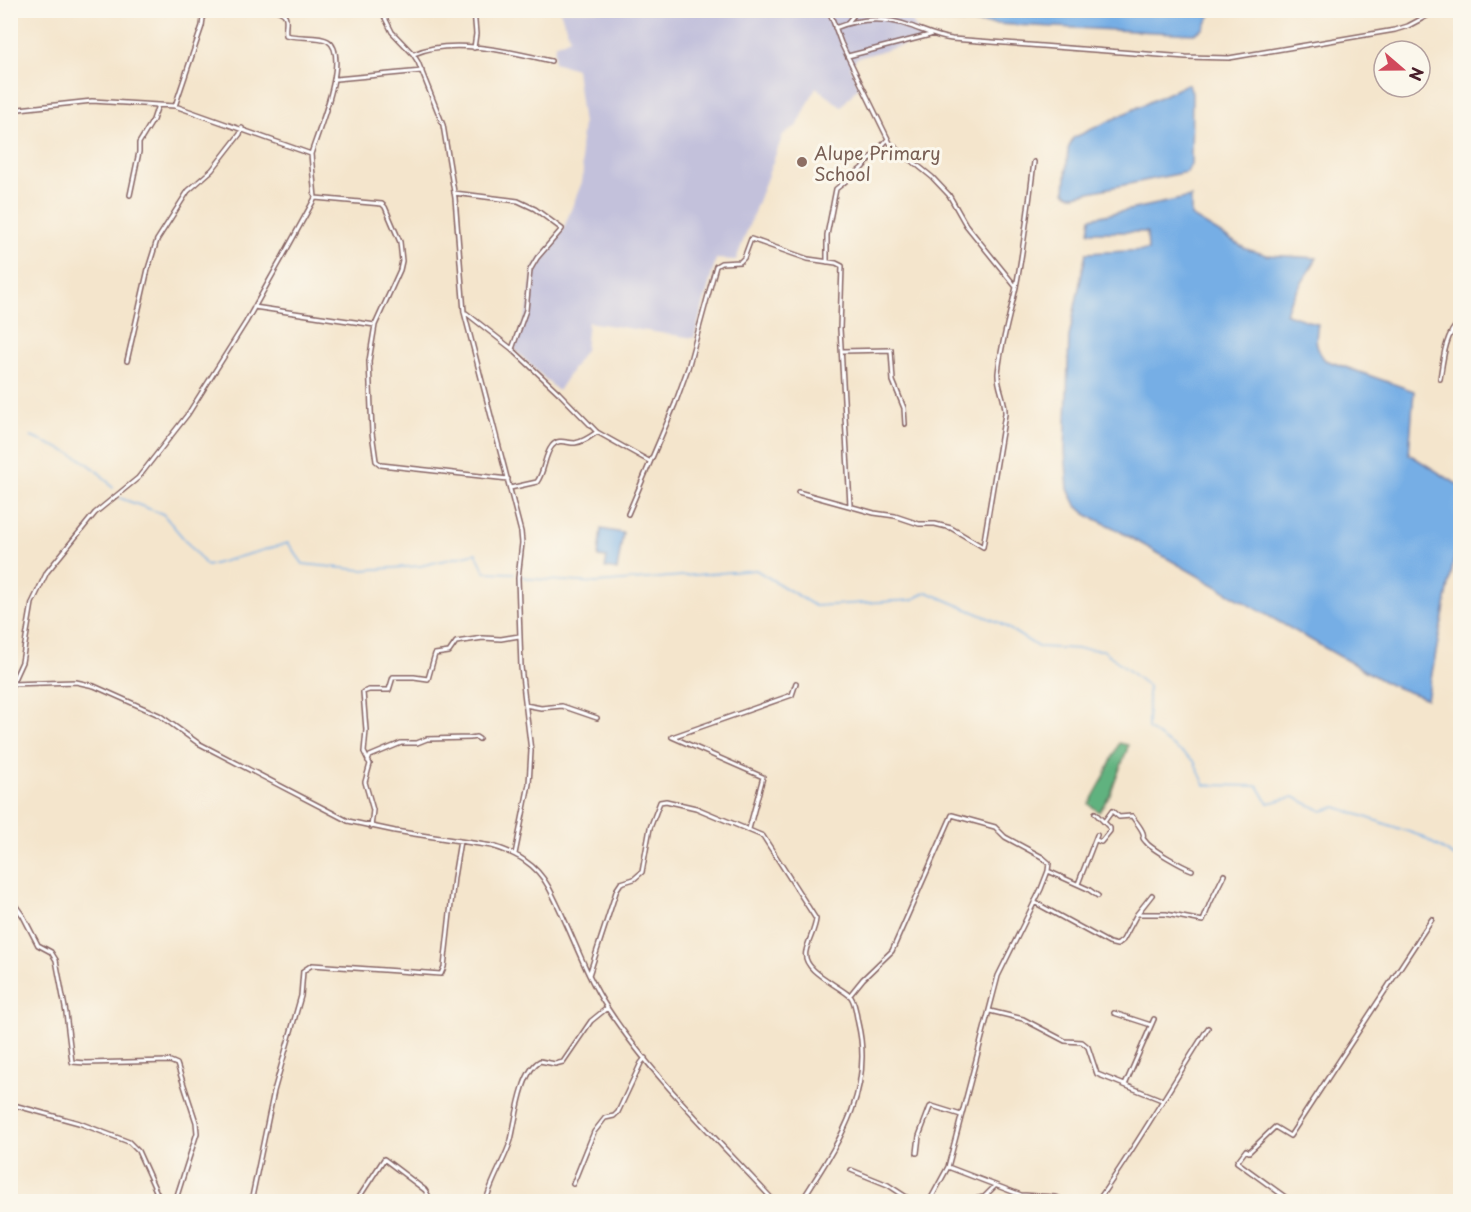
<svg xmlns="http://www.w3.org/2000/svg" width="1471" height="1212" font-family="'Playpen Sans',sans-serif">
	<style>
		.industrial { fill: #c3c1db }
		.forest { fill: #60b27f; stroke: #556855; stroke-width: 1.5 }
		.water { fill: #76aee5; stroke: #606688; stroke-width: 1.5 }
		.lines { fill: none; stroke-linecap: round; stroke-linejoin: round }
		.stream { stroke: #76aee5; stroke-width: 1.5 }
		.minor-casing { stroke: #866463; stroke-width: 6 }
		.minor { stroke: #fff; stroke-width: 3 }
		.education-dot { fill: #8d6e63; stroke: #fbf7ec; stroke-width: 2 }
		.labels { text-anchor: middle; dominant-baseline: central; stroke-width: 6; stroke-linejoin: round; paint-order: stroke }
		.education-label { font-size: 18px; fill: #785e54; stroke: #fbf7ec; text-anchor: start }
	</style>
	<rect width="100%" height="100%" fill="#fbf7ec"/>
	<filter id="ink" filterUnits="userSpaceOnUse"><feTurbulence type="fractalNoise" baseFrequency=".0167" numOctaves="2"/><feDisplacementMap in="SourceGraphic" scale="12" xChannelSelector="R" yChannelSelector="G"/><feConvolveMatrix kernelMatrix="1 2 1 2 8 2 1 2 1" color-interpolation-filters="sRGB"/></filter>
	<filter id="wash" filterUnits="userSpaceOnUse"><feTurbulence type="fractalNoise" baseFrequency=".008" numOctaves="4" result="noise"/><feDisplacementMap in="SourceGraphic" scale="24" xChannelSelector="R" yChannelSelector="G"/><feGaussianBlur stdDeviation="1.35" result="paint"/><feColorMatrix in="noise" values="0 0 0 0 0 0 0 0 0 0 0 0 0 0 0 0 0 1.4 0 .05"/><feComposite in="paint" operator="in"/></filter>
	<g filter="url(#wash)">
		<rect width="100%" height="100%" fill="#f4e5cc"/>
		<path class="industrial" d="M560 11H906L923 40 857 58 850 67 859 86 841 107 816 87 798 125 783 135 736 260 716 259 694 338 588 322 585 350 558 391 514 349 528 308 533 268 563 230 582 182 583 170 580 147 583 125 576 69 554 62 555 45 570 38Z"/>
		<path class="forest" d="M1119 743 1128 745 1127 750 1110 795 1099 812 1089 804 1103 779Z"/>
		<path class="water" d="M916 11H1213L1203 29 1194 34 934 21Z
			M1185 85H1189L1192 92 1191 164 1187 172 1075 195H1070L1065 192 1068 149 1073 138Z
			M1191 197V216L1246 249 1267 255 1317 258 1289 304 1286 314 1318 324C1315 340 1315 348 1325 360L1414 391 1409 454 1460 486V528L1427 699 1390 685 1112 527 1087 515 1076 505 1068 489 1065 451 1069 337 1086 253 1148 250 1147 232H1089L1091 218Z
			M601 529 623 533 617 570 605 568 607 558 598 557Z"/>
		<g class="lines">
			<path class="stream" d="M31 437C66 451 90 458 113 488
				M120 498 163 514 207 566 288 543 303 564 362 570 420 566 476 553 485 572 514 573
				M520 576 533 579 596 583 756 570 815 606 912 600 927 592 1000 623 1038 647 1103 650 1148 686V729L1194 761 1205 785 1258 786 1268 803 1294 797 1322 811 1336 807 1421 836 1455 857H1460"/>
		</g>
	</g>
	<g filter="url(#ink)">
		<g class="lines">
			<defs>
				<path id="minor" d="M276 10C292 15 284 22 286 35 297 39 319 35 328 41 351 55 317 134 311 154
					M381 10 392 32 413 54 418 62 443 125 455 198 464 312 521 532 522 543 518 578 521 667 531 751 529 784 515 854
					M474 10 476 34 474 48
					M829 10 841 43 890 143 932 177 949 195 966 225 1016 287
					M848 22 858 10
					M835 28C860 18 885 17 910 26 925 31 936 37 952 39L1186 57 1229 58 1395 30 1408 26 1438 10
					M414 54C451 37 512 52 551 61
					M848 56 930 35
					M336 79 422 71
					M175 106 202 26 204 10
					M10 110 92 101 175 106 311 154 315 198 282 258 246 322 188 414 138 478 95 513 47 572 32 603 22 662 12 684
					M454 193 518 201 535 209 562 229 537 258 530 270 526 310 512 349
					M130 195 139 152V143L153 120 158 105
					M315 198 382 204 385 207 400 242 402 261 400 270 375 325 369 361 372 433 376 461 381 465 508 479
					M827 262V235L836 189 862 168 887 140
					M254 307 375 325
					M466 313 512 349 559 393 597 432 649 461
					M843 351 891 350 893 381 904 408 905 424
					M127 361 148 269 157 240 188 191 212 170 240 134 242 128
					M1440 379C1443 360 1445 334 1460 321
					M510 488 537 482C545 471 544 456 552 446 559 438 566 443 575 443 583 442 590 437 597 432
					M798 492 874 513 895 516 919 524H935L951 528 983 547 1005 414C1006 399 997 387 998 373 1001 343 1010 315 1016 287 1024 246 1029 204 1034 162
					M628 514 675 404 688 368 716 266 721 263 740 262 744 258 751 239 808 259 836 263 842 266 840 329 850 505
					M10 684 76 682 94 686 159 715 198 743 348 821 395 831 492 846C516 853 536 864 548 886 570 926 583 971 608 1009 653 1078 719 1141 775 1202
					M525 705 541 708 562 706 597 718
					M368 761 370 756 401 743H417L427 739 470 738 476 737 479 739
					M1095 813 1110 828V831L1101 842 1096 840
					M1104 822 1112 811 1119 817 1132 816C1135 821 1141 827 1143 833 1145 840 1140 835 1146 842 1151 849 1183 867 1192 870
					M371 827 373 810 365 782 370 764 364 752 366 730 363 692 369 690H389L393 677H414L428 679 435 654 449 652 456 642 483 638 501 639 519 636
					M749 829 763 777 672 737 792 695 796 683
					M1048 871 1088 889 1098 896
					M1078 884 1097 835
					M10 898 23 916 38 945 51 952 56 960 66 1013 72 1062 86 1063 170 1061 177 1064 196 1122 197 1133 175 1202
					M1034 902 1109 943 1117 945 1123 940 1137 914H1166L1203 921 1210 903 1224 875
					M1137 914 1152 895
					M589 975 617 889 621 883 634 879 642 872 650 828 660 802 666 801 696 808 763 836 816 919C815 930 808 941 806 951 801 971 839 985 851 997 856 1005 856 1014 858 1023 875 1093 836 1146 801 1202
					M850 995 863 979 892 951 952 815 995 827 1005 837 1042 857 1049 863 1048 871 1041 889 998 976 948 1167
					M990 1011 1023 1019 1065 1041 1082 1042 1088 1047 1097 1074 1162 1100
					M1114 1013 1151 1025
					M1125 1085 1154 1019
					M10 1104 79 1123 129 1142 138 1151 161 1202
					M917 1153 919 1136 930 1107 932 1106 961 1115
					M851 1170 888 1185 914 1202
					M573 1184 594 1132 605 1118 614 1116 618 1112 641 1063 645 1058
					M251 1202 274 1091 301 996 303 971 312 965 441 974 444 967 454 877 460 841
					M356 1202 384 1159 425 1190 428 1195 426 1202
					M486 1202C490 1182 505 1160 511 1140 516 1120 521 1071 540 1061L555 1064 563 1062 591 1021 607 1008
					M929 1202 948 1167 1021 1195 1055 1197 1071 1202
					M972 1202 974 1199 984 1197 995 1186
					M1097 1202C1137 1145 1171 1086 1208 1028
					M1292 1202 1237 1162 1246 1150 1249 1152 1275 1127 1290 1136 1432 919"/>
			</defs>
			<use href="#minor" class="minor-casing"/>
			<use href="#minor" class="minor"/>
		</g>
	</g>
	<circle class="education-dot" cx="802" cy="162" r="6"/>
	<g class="labels">
		<g class="education-label">
			<text x="814" y="152">Alupe Primary<tspan x="814" dy="21">School</tspan></text>
		</g>
	</g>
	<rect width="1471" height="1212" fill="none" stroke="#fbf7ec" stroke-width="36"/>
	<g transform="translate(1402 69) rotate(110)"><circle r="28" fill="#fbf7ec" stroke="#b4a19f" stroke-width="1.5"/>
	<path d="M0-4.5L10 22L0 15L-10 22Z" fill="#d1495b"/>
	<text y="-9" font-size="16" font-weight="bold" text-anchor="middle" fill="#4a1f2b">N</text>
	</g>
</svg>
